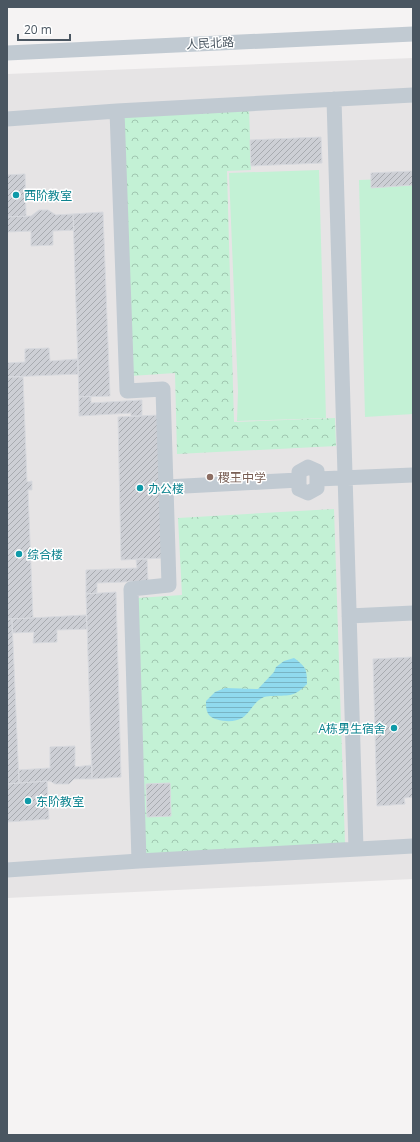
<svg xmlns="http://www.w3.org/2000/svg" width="420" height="1142" font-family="'Open Sans','Noto Sans SC',sans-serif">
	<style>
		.education { fill: #e6e4e5 }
		.forest { fill: url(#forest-crowns) }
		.park { fill: #c3f1d5 }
		.water { fill: url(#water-rules) }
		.building { fill: url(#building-hatch); stroke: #d7d9de }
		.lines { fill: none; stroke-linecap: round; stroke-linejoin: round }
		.minor { stroke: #c1cad2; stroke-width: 15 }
		.culture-dot { fill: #0f9aa8; stroke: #fff; stroke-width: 1.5 }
		.education-dot { fill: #8d6e63; stroke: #fff; stroke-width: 1.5 }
		.labels { text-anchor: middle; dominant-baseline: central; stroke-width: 3; stroke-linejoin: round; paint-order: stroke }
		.street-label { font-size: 12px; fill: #4a5661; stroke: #fff }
		.culture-label { font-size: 12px; fill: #0d838f; stroke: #fff; text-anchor: start }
		.education-label { font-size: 12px; fill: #785e54; stroke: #fff; text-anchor: start }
	</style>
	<defs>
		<pattern id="forest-crowns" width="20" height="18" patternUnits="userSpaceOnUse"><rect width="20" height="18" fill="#c3f1d5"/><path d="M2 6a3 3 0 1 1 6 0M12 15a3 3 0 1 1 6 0" fill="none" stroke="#a0c6b0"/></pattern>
		<pattern id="water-rules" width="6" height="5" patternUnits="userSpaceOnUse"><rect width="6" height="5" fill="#90daee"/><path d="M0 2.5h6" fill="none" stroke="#78b4c4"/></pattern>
		<pattern id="building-hatch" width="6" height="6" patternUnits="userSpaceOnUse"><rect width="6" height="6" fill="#cdcfd5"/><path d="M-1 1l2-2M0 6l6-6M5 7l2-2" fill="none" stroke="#a8abb0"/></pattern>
	</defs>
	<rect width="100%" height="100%" fill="#f5f3f3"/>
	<path class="education" d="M413 58V879L7 898V74Z"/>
	<path class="forest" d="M249 107 251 170 227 171 234 422 335 418 336 446 177 454 175 373 131 376 122 114Z
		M334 509 345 844 143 857 137 598 182 595 178 518Z"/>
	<path class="park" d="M319 170 326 418 237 421 238 391 229 173Z
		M413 178V414L365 417 359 180Z"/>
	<path class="water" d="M294 658C306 667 307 669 307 684 294 697 291 695 273 696 270 696 267 696 264 697 253 702 251 712 242 718 235 723 215 722 209 715 206 711 206 706 206 701L215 692 225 688 258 689 274 672 276 667 284 661Z"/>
	<path class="building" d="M321 137 322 163 251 166 250 140Z
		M413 171V185L371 188V173Z
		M25 174 26 216 7 217V175Z
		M39 210H48L56 215 73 214 74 230 53 231V245L31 246V231L7 232V217L31 216Z
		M103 212 110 396 79 397 73 214Z
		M49 348 50 361 78 359V374L7 377V363L25 362V349Z
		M7 377H23L27 482 32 481V490H28L33 618 7 619Z
		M91 396V403L142 400V416H131V413L79 416V397Z
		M159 415 163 558 121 560 118 417Z
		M136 559H147L148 581 97 583V593L86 594V570L137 568Z
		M116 592 121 777 92 779 86 594Z
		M86 615 87 629 57 630V642L33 643 34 632 12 633V619Z
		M7 619H12L19 783 7 784Z
		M413 657V797L404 798 405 804 377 806 373 659Z
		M75 746V767L92 765V779H74L69 784H55L50 781 19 783V770L50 768V747Z
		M47 781 49 819 7 822V784Z
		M170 783 171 816 147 817 146 784Z"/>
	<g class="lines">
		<path class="minor" d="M7 53 413 34
			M334 99 356 849
			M117 111 127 391 163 389 169 585 131 589 139 861
			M7 119 117 111 413 95
			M299 480V472L308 467 317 471V479
			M166 487 299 480V489L308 493 317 488V479L413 475
			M349 616 413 613
			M7 870 139 861 413 846"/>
	</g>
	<g class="culture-dot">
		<circle cx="16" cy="195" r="4"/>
		<circle cx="140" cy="488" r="4"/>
		<circle cx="19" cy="554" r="4"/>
		<circle cx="394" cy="728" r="4"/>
		<circle cx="28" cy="801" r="4"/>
	</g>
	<circle class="education-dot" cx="210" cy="477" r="4"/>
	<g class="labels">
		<g class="street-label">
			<text transform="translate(210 43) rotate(-3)">人民北路</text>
		</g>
		<g class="culture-label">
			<text x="24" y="195">西阶教室</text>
			<text x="148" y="488">办公楼</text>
			<text x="27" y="554">综合楼</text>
			<text x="386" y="728" text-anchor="end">A栋男生宿舍</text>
			<text x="36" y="801">东阶教室</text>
		</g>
		<g class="education-label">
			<text x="218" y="477">稷王中学</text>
		</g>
	</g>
	<rect width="420" height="1142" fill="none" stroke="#4a5661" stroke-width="16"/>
	<path d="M18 34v6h52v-6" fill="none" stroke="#4a5661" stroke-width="2"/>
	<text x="24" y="34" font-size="12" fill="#4a5661" stroke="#ffffff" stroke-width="3" paint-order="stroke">20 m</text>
</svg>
